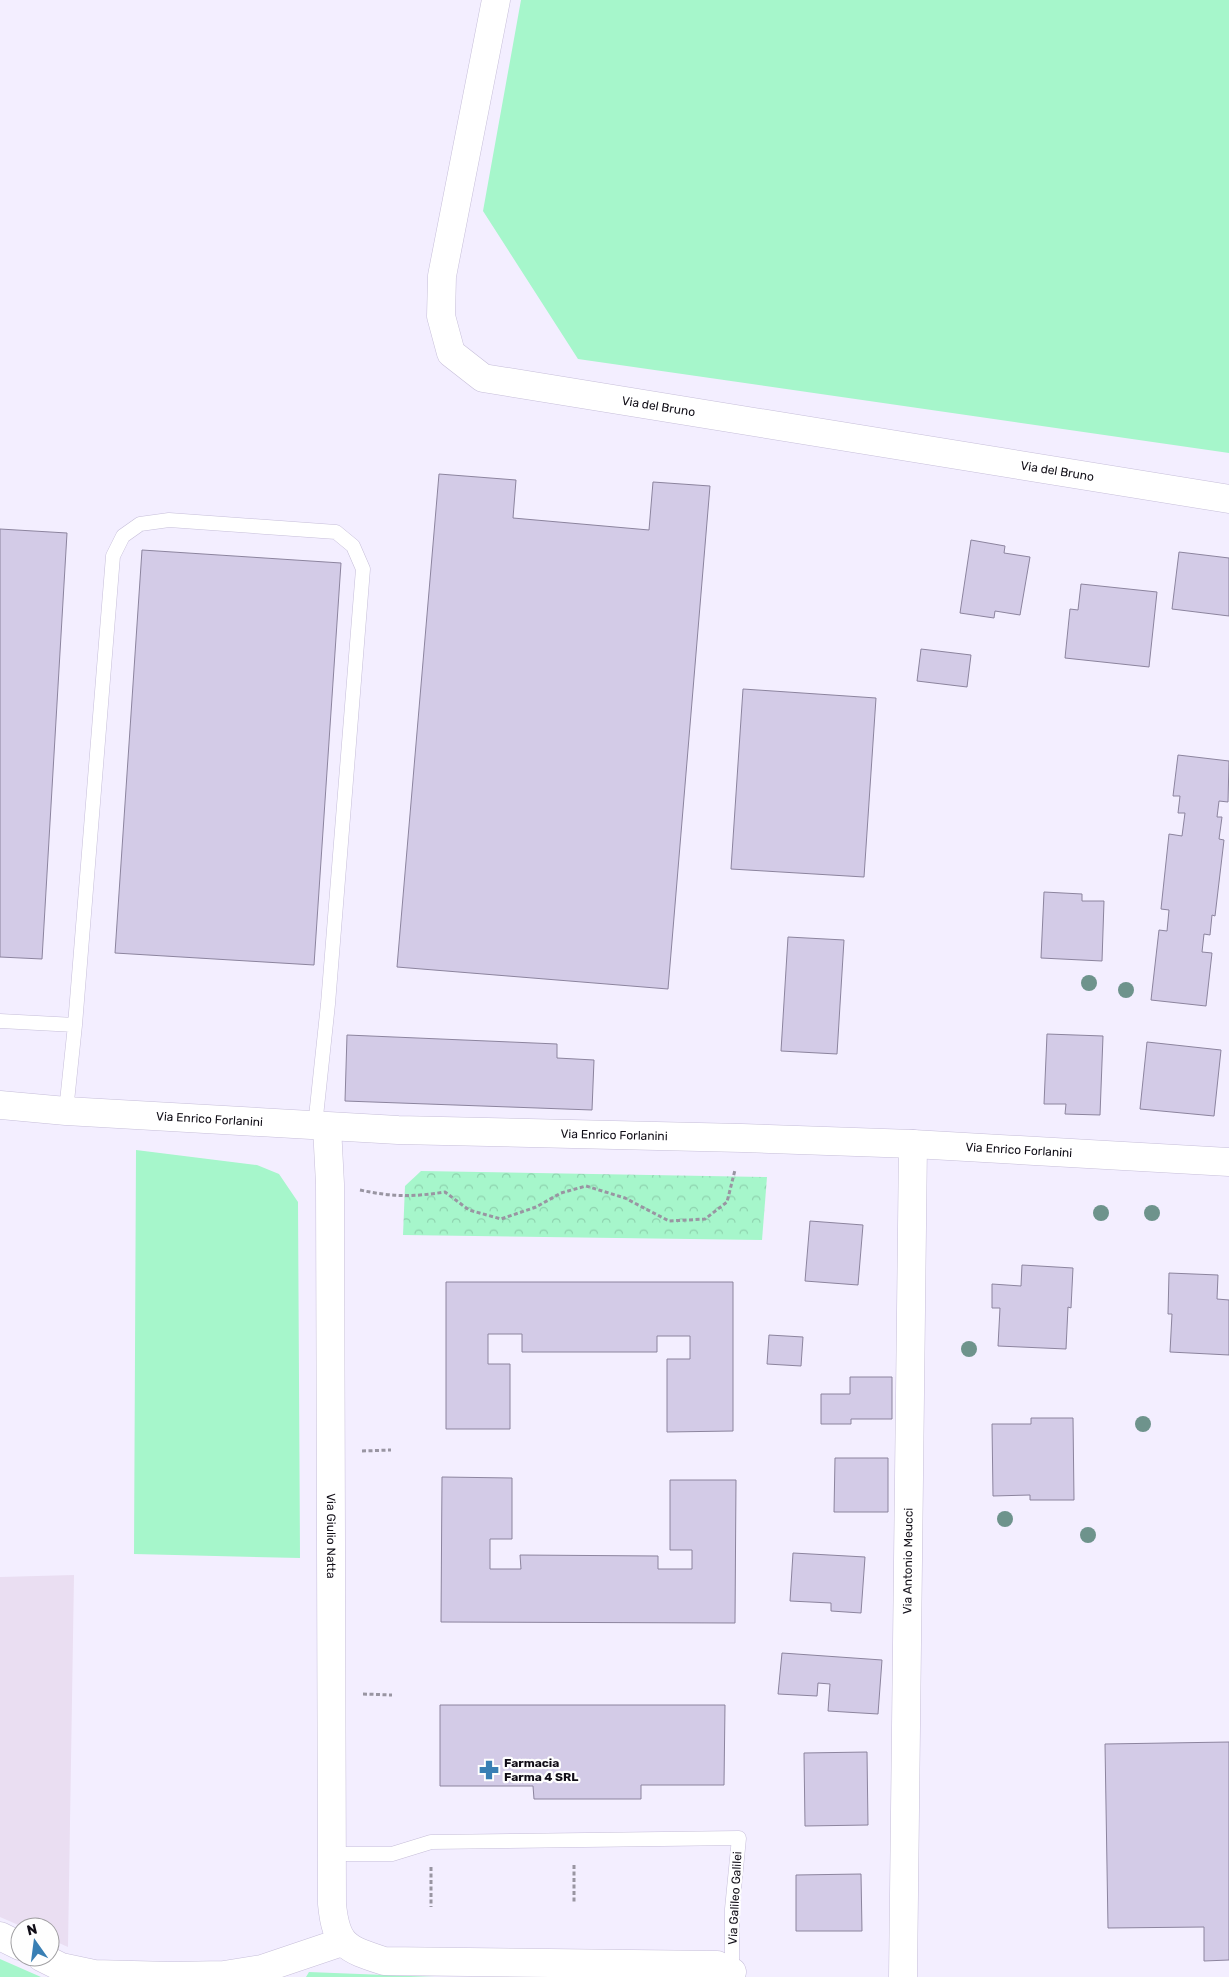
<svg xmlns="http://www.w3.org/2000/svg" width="1229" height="1977" font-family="Rubik,sans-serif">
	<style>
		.commercial { fill: #eadef2 }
		.green { fill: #a6f6cb }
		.park { fill: url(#park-crowns) }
		.building { fill: #d3cbe7; stroke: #8c849e }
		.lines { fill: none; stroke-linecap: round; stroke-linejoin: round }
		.lane-casing { stroke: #c6bed9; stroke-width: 15 }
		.street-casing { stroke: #c6bed9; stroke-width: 29 }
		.secondary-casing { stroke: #c6bed9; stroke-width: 29 }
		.path { stroke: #9995a2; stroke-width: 3; stroke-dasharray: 4 2.5; stroke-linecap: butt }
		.lane { stroke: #fff; stroke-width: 14 }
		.street { stroke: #fff; stroke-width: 28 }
		.secondary { stroke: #fff; stroke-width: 28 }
		.tree { fill: #6e938c }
		.labels { text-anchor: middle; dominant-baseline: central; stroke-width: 4.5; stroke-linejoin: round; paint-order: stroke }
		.street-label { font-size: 12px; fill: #100d16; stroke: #fefefe }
		.poi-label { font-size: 12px; font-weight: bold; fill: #100d16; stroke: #fefefe; text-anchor: start }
	</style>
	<defs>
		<pattern id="park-crowns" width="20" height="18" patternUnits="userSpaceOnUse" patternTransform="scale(1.25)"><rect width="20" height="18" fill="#a6f6cb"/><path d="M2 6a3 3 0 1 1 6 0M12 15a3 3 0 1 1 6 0" fill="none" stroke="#8ed2ae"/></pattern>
	</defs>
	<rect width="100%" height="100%" fill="#f3eeff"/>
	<path class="commercial" d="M74 1575 68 1947 50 1939V1927H23L0 1917V1577Z"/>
	<path class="green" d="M521 0H1229V453L578 359 483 211Z
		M136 1150 257 1165 279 1174 298 1202 300 1558 134 1554Z
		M0 1959 41 1977H0Z
		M309 1972 435 1977H306Z"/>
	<path class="park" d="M421 1171 767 1177 762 1240 403 1235 405 1186Z"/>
	<path class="building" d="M439 474 516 480 513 518 649 530 653 482 710 486 668 989 397 967Z
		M0 529 67 533 42 959 0 957Z
		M971 540 1005 546 1004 553 1030 557 1020 615 995 611 994 618 960 613Z
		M142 550 341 563 314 965 115 953Z
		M1179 552 1229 558V616L1172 609Z
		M1081 584 1157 592 1149 667 1065 658 1070 609 1078 610Z
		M921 649 971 655 967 687 917 681Z
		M743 689 876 698 864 877 731 869Z
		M1178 755 1229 761 1228 802 1219 801 1217 817H1222L1219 839 1224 840 1215 916 1212 915 1210 935 1204 934 1202 952 1212 953 1206 1006 1151 1000 1159 930 1167 931 1169 910 1161 909 1169 834 1182 836 1185 813H1178L1180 796H1173Z
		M1044 892 1082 894V901H1104L1102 961 1041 958Z
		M788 937 844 940 837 1054 781 1051Z
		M1047 1034 1103 1036 1100 1115 1065 1114 1066 1104H1044Z
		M347 1035 557 1044V1058L594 1060 592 1110 345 1101Z
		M1147 1042 1221 1050 1214 1116 1140 1109Z
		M810 1221 863 1225 858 1285 805 1281Z
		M1022 1265 1073 1268 1071 1308 1068 1307 1066 1349 998 1346 1000 1308H992V1284L1021 1286Z
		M1169 1273 1218 1275 1217 1299 1229 1300V1355L1170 1352 1172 1314H1168Z
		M446 1282H733V1431L667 1432V1359H690V1336H657V1352H522V1334H488V1364H510V1429H446Z
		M769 1335 803 1337 801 1366 767 1364Z
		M850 1377H892V1419H851V1424H821V1394H850Z
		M1031 1418H1073L1074 1500H1030V1495L993 1496 992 1424H1031Z
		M835 1458H888V1512H834Z
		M442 1477 512 1478V1539H490V1569H521L520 1555 658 1556V1569H692V1550H670V1480H736L735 1623 441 1622Z
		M793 1553 865 1557 861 1613 831 1611V1603L790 1601Z
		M782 1653 882 1660 878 1714 828 1711 830 1684 818 1683 817 1696 778 1694Z
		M440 1705H725L724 1785H641V1799H534L533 1786H440Z
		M1229 1742V1960L1204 1961V1927L1108 1928 1105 1744Z
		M867 1752 868 1825 805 1826 804 1753Z
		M861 1874 862 1931H796V1875Z"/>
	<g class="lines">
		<defs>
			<path id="lane" d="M0 1021 75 1025
				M66 1111 75 1025 113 556 123 536 140 524 169 520 336 532 353 546 363 569 328 1004 315 1126
				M331 1854H392L431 1842 739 1838 732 1909V1972"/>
			<g id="street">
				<path id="s1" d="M496 0 442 276 441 316 451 353 483 378 1229 499"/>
				<path id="s2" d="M0 1105 66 1111 398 1130 742 1138 913 1144 1229 1162"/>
				<path id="s3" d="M327 1127 330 1184 332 1904C336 1946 347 1949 384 1961L717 1965 732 1972"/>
				<path id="s4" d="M903 1977 913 1144"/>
			</g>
			<path id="secondary" d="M0 1936 20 1946
				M41 1957 61 1967 94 1974 172 1976 224 1975 262 1969 342 1942"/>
		</defs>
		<use href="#lane" class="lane-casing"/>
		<use href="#street" class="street-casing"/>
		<use href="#secondary" class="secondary-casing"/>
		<path class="path" d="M360 1190C392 1197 413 1197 445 1192L469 1210 501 1219 536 1207 561 1193 586 1186 625 1198 669 1221 705 1219 727 1202 735 1170
			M362 1451 391 1450
			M363 1694 392 1695
			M574 1865V1904
			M431 1867V1907"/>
		<use href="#lane" class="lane"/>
		<use href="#street" class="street"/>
		<use href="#secondary" class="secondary"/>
	</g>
	<g class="tree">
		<circle cx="1089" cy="983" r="8"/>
		<circle cx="1126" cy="990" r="8"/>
		<circle cx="1101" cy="1213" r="8"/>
		<circle cx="1152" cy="1213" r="8"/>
		<circle cx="969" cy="1349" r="8"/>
		<circle cx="1143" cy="1424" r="8"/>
		<circle cx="1005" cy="1519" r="8"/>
		<circle cx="1088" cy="1535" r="8"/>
	</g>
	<defs>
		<symbol id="pharmacy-bare" viewBox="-9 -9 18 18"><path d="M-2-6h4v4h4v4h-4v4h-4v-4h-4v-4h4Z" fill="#397fb4" stroke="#fefefe" stroke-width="2.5" paint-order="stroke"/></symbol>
	</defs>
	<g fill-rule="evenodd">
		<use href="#pharmacy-bare" x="475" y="1756" width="28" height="28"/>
	</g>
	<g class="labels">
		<g class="street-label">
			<text stroke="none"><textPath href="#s1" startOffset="578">Via del Bruno</textPath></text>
			<text stroke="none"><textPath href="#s1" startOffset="982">Via del Bruno</textPath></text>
			<text stroke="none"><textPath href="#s2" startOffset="210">Via Enrico Forlanini</textPath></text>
			<text stroke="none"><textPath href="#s2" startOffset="615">Via Enrico Forlanini</textPath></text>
			<text stroke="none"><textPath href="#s2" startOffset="1020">Via Enrico Forlanini</textPath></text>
			<text stroke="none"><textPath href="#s3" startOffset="409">Via Giulio Natta</textPath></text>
			<text stroke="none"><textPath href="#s4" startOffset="416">Via Antonio Meucci</textPath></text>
			<text transform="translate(735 1898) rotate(-87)">Via Galileo Galilei</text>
		</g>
		<g class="poi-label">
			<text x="504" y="1763">Farmacia<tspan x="504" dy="14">Farma 4 SRL</tspan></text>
		</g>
	</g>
	<g transform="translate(35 1942) rotate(346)"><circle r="24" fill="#fefefe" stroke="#9f9ea1"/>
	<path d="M0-4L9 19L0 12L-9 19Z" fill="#397fb4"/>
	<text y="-8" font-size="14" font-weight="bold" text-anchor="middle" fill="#100d16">N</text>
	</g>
</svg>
